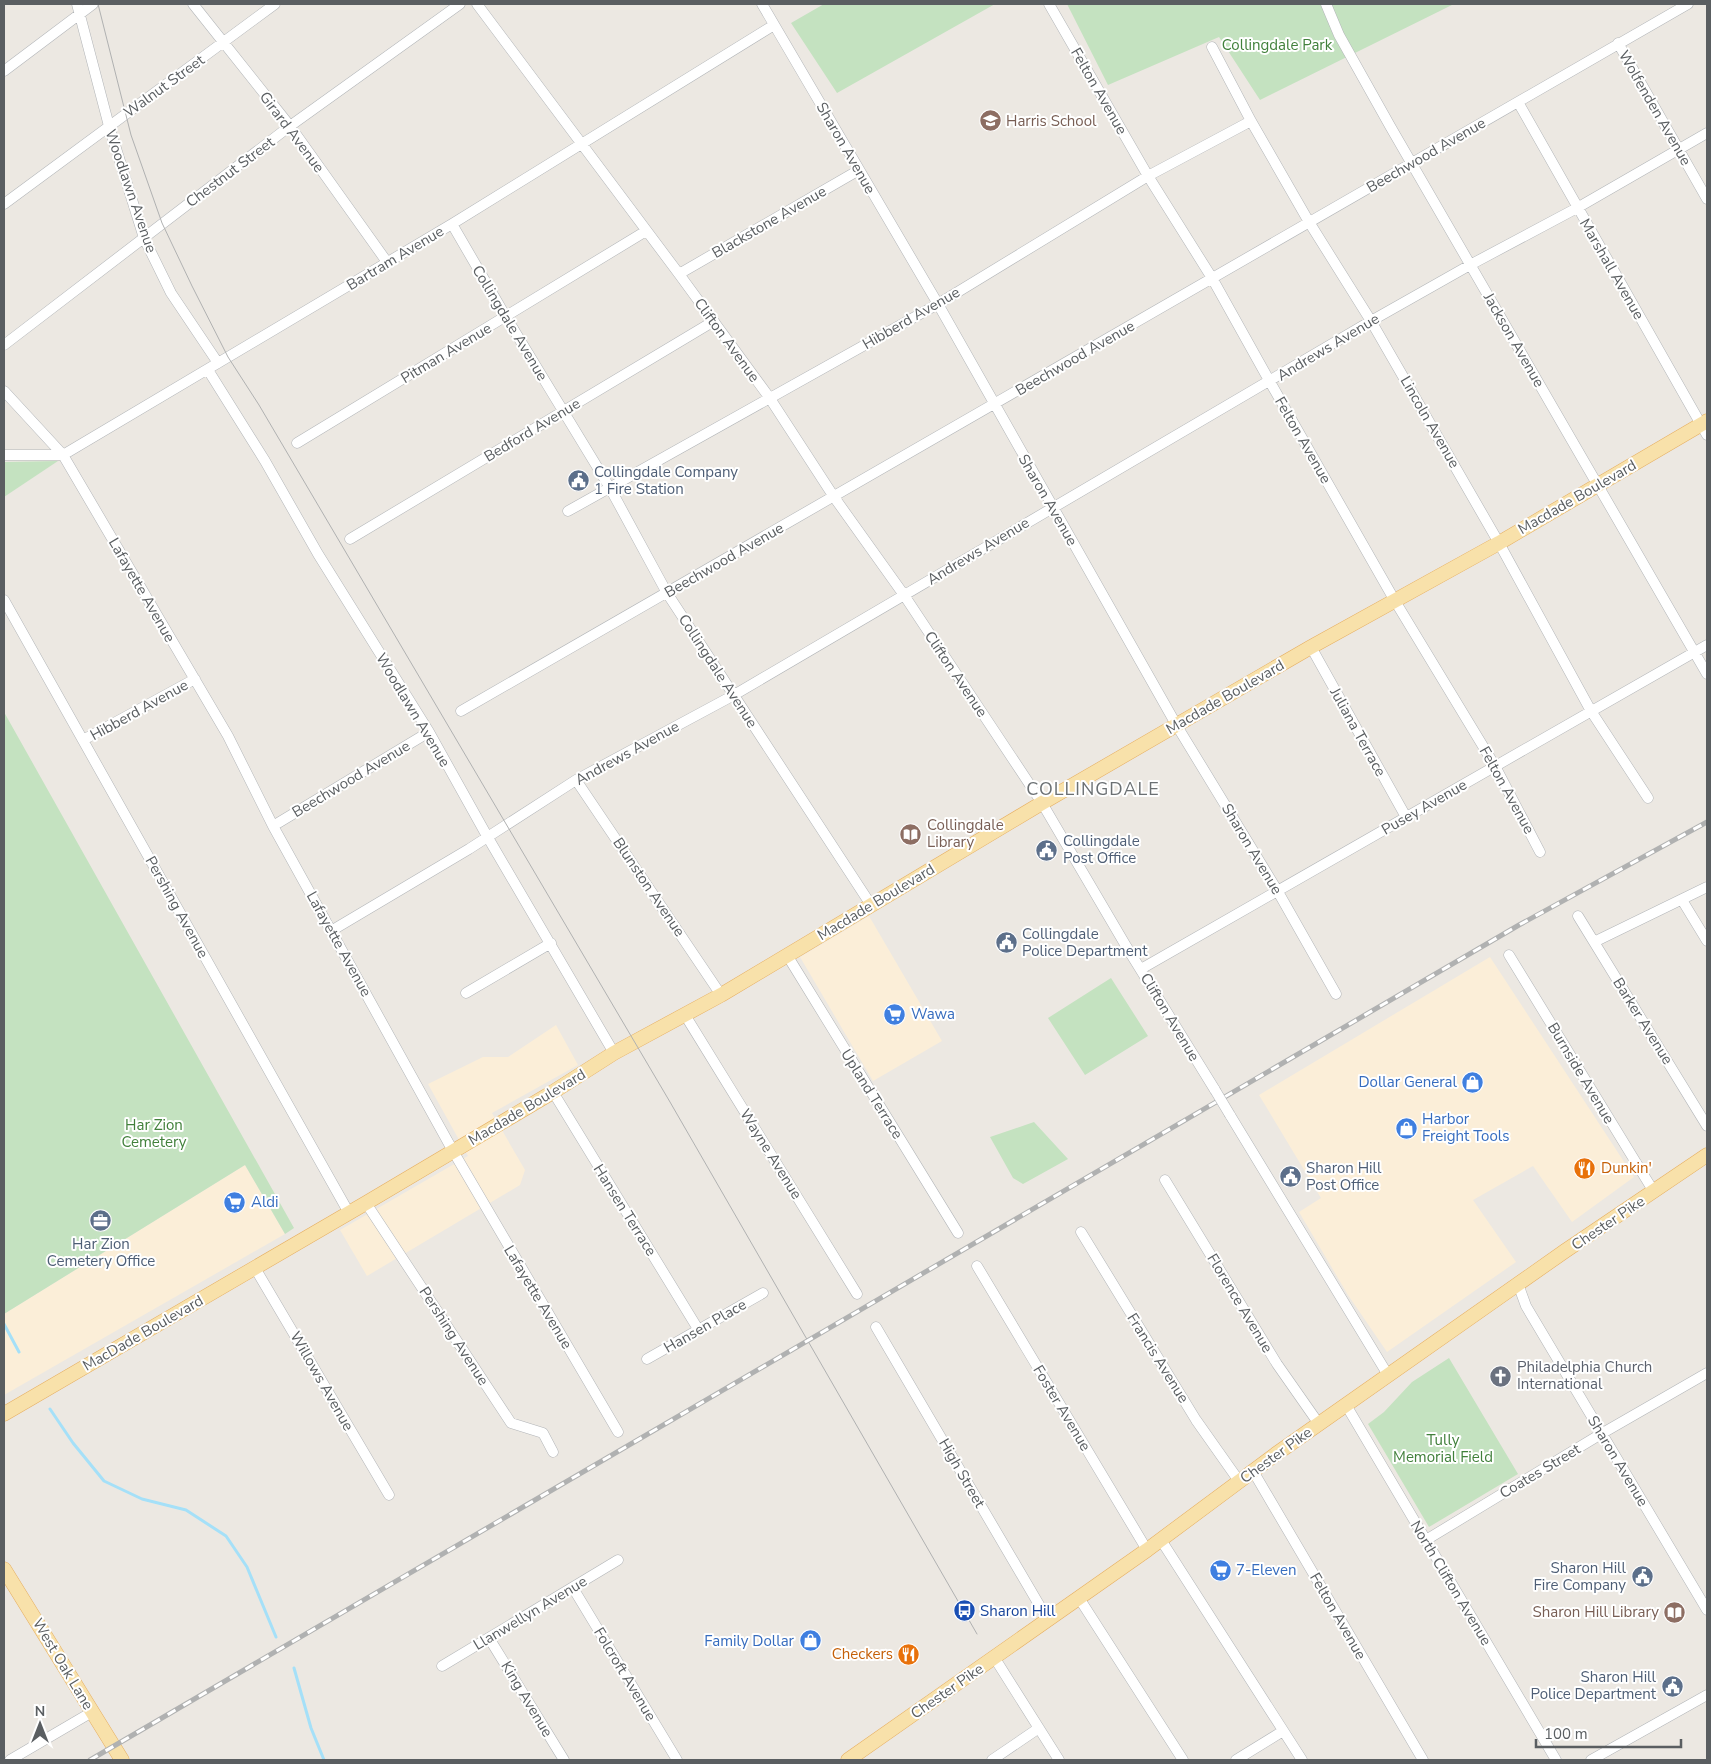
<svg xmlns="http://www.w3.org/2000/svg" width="1711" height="1764" font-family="'Nunito Sans',sans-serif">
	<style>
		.commercial { fill: #fbeed8 }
		.green { fill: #c4e2c0 }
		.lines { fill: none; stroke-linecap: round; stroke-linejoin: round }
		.stream { stroke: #a5e0f8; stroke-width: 3 }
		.minor-casing { stroke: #b2b5b8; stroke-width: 11 }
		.major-casing { stroke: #e6ae60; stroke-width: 15 }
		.minor { stroke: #fff; stroke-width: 10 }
		.major { stroke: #f8e1aa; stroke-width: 14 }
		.tram { stroke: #b0b1b1; stroke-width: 1 }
		.rail-casing { stroke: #b0b1b1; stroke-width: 5 }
		.rail { stroke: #fff; stroke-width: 3; stroke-dasharray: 9; stroke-linecap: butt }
		.minor-bridge-casing { stroke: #b2b5b8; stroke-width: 11; stroke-linecap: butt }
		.minor-bridge { stroke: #fff; stroke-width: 10 }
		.labels { text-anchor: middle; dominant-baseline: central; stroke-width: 4; stroke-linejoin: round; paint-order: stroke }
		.park-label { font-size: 15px; fill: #41803b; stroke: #fff }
		.street-label { font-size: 15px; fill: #5a5e61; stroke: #fff }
		.education-label { font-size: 15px; fill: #785e54; stroke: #fff; text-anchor: start }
		.service-label { font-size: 15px; fill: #4e5e75; stroke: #fff; text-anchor: start }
		.shop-label { font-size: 15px; fill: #366cbe; stroke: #fff; text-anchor: start }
		.food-label { font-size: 15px; fill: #c56008; stroke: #fff; text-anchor: start }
		.worship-label { font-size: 15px; fill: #5b616d; stroke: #fff; text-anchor: start }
		.transit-label { font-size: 15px; fill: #164399; stroke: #fff; text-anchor: start }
		.quarter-label { font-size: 18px; letter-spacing: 1px; fill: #6b7073; stroke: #fff }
	</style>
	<rect width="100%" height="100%" fill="#ece8e2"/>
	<path class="commercial" d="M869 916 942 1041 873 1081 800 957Z
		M1490 957 1634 1177 1572 1222 1533 1166 1473 1200 1516 1262 1387 1352 1348 1295 1299 1212 1321 1198 1259 1095Z
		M556 1025 578 1065 492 1113 525 1170 520 1185 367 1276 340 1230 468 1156 428 1084 483 1057H508Z
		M245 1165 285 1234 4 1395V1314Z"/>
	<path class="green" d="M824 4H995L837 93 791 23Z
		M1067 4H1454L1260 100 1219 37 1108 85Z
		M58 461 4 497V462Z
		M4 712 294 1228 285 1234 245 1165 4 1314Z
		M1111 978 1148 1036 1085 1075 1048 1018Z
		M1034 1122 1068 1159 1023 1184 1013 1178 990 1137Z
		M1449 1358 1518 1474 1429 1527 1368 1424 1384 1412 1412 1382Z"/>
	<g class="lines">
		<path class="stream" d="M4 1324 19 1352
			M50 1409 73 1443 104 1481 142 1499 186 1510 226 1536 247 1567 276 1637
			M294 1668 311 1728 324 1760"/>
		<defs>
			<path id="minor" d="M77 4 109 126 144 238 171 293 218 363
				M193 4 290 126 387 262
				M477 4 679 274 769 397 834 497 904 595 1042 803 1126 946 1215 1090
				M762 4 938 304 1177 726 1277 890 1336 994
				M1049 4 1148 176 1212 278 1270 382 1395 601 1495 766 1540 852
				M1326 4 1339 35 1390 126 1707 674
				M1618 43 1707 199
				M1212 47 1251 121 1309 222 1371 321 1499 543 1591 711 1648 798
				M4 71 93 4
				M1518 102 1707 435
				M4 204 275 4
				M452 224 506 317 610 488 667 593 871 905
				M679 274 859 170
				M4 345 290 126 460 4
				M208 370 265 461 318 554 429 732 487 836 614 1053
				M4 391 63 455 228 736 273 826 453 1151 618 1432
				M297 443 646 231
				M4 455H63L452 224 774 25
				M568 511 938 304 1148 176 1251 121
				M350 539 714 321
				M4 600 349 1213
				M1311 647 1406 817
				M461 711 1688 4
				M83 740 195 679
				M576 780 721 995
				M273 826 429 732
				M1682 900 1707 941
				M1578 916 1707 1126
				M331 931 469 849 576 780 734 695 1371 321 1470 265 1577 208 1707 133
				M1594 942 1707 887
				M787 955 958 1233
				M1509 955 1654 1192
				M1141 969 1707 645
				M466 993 551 943
				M685 1015 857 1294
				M553 1092 698 1329
				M1230 1115 1388 1375
				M1165 1180 1277 1364 1319 1424
				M366 1203 511 1423 543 1433 553 1452
				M1081 1232 1196 1420 1239 1481
				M977 1266 1147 1550
				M255 1268 389 1495
				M1518 1284 1526 1306 1707 1610
				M876 1327 1048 1620
				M647 1359 763 1293
				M1346 1405 1556 1760
				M1253 1471 1423 1760
				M1161 1540 1302 1760
				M1426 1540 1601 1434 1707 1373
				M573 1588 677 1760
				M1079 1598 1183 1760
				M489 1638 564 1760
				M994 1657 1059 1760
				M442 1666 618 1560
				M10 1760 92 1712
				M992 1760 1039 1728
				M1236 1760 1283 1731
				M1591 1760 1707 1695"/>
			<path id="major" d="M4 1414 366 1203 553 1092 614 1053 721 995 1042 803 1311 647 1499 543 1707 421
				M4 1569 122 1760
				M848 1760 1147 1550 1276 1454 1565 1251 1707 1155"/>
		</defs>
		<use href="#minor" class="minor-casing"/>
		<use href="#major" class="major-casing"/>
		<use href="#minor" class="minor"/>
		<use href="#major" class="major"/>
		<path class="tram" d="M98 4 131 135 162 223 192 286 228 357 259 405 670 1102 977 1634"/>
		<defs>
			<path id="rail" d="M90 1760 1519 925 1707 822"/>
		</defs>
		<use href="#rail" class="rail-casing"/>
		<use href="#rail" class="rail"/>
		<defs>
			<path id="minor-bridge" d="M1215 1090 1230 1115"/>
		</defs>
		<use href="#minor-bridge" class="minor-bridge-casing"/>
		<use href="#minor-bridge" class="minor-bridge"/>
	</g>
	<defs>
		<symbol id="school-disc" viewBox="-11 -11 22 22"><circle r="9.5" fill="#8d6e63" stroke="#fff"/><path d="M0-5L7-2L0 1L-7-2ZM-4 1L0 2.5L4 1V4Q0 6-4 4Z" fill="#fff"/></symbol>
		<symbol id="civic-disc" viewBox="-11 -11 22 22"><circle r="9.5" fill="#5c6f8a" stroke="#fff"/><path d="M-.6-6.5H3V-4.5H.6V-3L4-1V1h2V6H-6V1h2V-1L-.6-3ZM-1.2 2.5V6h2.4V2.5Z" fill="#fff"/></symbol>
		<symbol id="library-disc" viewBox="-11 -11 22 22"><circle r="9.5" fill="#8d6e63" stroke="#fff"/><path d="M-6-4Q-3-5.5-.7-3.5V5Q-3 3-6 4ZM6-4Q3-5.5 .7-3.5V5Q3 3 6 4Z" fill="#fff"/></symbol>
		<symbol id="supermarket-disc" viewBox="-11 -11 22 22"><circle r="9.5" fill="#3f7fe0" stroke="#fff"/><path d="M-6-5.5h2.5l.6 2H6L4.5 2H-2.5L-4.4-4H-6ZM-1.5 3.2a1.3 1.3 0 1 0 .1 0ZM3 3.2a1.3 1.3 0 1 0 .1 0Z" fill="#fff"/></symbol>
		<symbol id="shop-disc" viewBox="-11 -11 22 22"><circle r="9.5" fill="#3f7fe0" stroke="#fff"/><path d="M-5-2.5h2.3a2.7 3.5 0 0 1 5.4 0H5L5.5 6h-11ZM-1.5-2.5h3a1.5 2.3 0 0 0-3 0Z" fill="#fff"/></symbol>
		<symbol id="restaurant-disc" viewBox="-11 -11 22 22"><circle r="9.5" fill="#e8710a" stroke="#fff"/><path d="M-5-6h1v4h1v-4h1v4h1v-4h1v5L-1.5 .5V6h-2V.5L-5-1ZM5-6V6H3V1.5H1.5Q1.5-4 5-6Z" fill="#fff"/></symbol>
		<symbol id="office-disc" viewBox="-11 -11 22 22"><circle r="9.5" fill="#5c6f8a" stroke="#fff"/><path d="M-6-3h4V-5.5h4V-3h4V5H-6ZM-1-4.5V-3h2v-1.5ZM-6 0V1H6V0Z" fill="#fff"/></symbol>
		<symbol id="church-disc" viewBox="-11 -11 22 22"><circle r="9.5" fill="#6b7280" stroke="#fff"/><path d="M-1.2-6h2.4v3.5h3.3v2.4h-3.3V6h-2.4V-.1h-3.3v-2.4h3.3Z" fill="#fff"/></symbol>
		<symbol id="bus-disc" viewBox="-11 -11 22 22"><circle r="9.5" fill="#1a4fb4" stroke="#fff"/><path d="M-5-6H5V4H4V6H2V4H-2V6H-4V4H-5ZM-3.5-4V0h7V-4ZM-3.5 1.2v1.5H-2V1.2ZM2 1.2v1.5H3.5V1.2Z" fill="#fff"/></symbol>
	</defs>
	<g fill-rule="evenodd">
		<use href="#school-disc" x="978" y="108" width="25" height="25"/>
		<use href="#civic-disc" x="566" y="468" width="25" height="25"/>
		<use href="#library-disc" x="898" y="822" width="25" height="25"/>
		<use href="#civic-disc" x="1034" y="838" width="25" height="25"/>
		<use href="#civic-disc" x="994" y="930" width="25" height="25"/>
		<use href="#supermarket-disc" x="882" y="1002" width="25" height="25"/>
		<use href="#shop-disc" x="1460" y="1070" width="25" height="25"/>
		<use href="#shop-disc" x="1394" y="1116" width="25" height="25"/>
		<use href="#restaurant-disc" x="1572" y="1156" width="25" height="25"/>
		<use href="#civic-disc" x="1278" y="1164" width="25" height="25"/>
		<use href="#supermarket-disc" x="222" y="1190" width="25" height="25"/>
		<use href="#office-disc" x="88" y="1208" width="25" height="25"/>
		<use href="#church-disc" x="1488" y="1364" width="25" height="25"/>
		<use href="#supermarket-disc" x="1208" y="1558" width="25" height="25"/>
		<use href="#civic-disc" x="1630" y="1564" width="25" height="25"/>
		<use href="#bus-disc" x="952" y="1598" width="25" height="25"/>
		<use href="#library-disc" x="1662" y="1600" width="25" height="25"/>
		<use href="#shop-disc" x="798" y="1628" width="25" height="25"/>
		<use href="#restaurant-disc" x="896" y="1642" width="25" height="25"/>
		<use href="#civic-disc" x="1660" y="1674" width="25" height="25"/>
	</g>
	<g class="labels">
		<g class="park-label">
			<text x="1277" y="45">Collingdale Park</text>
			<text x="154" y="1125">Har Zion<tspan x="154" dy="17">Cemetery</tspan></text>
			<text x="1443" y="1440">Tully<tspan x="1443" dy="17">Memorial Field</tspan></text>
		</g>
		<g class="street-label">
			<text transform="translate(164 86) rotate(-36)">Walnut Street</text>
			<text transform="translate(1099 91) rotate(60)">Felton Avenue</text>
			<text transform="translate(1655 108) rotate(60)">Wolfenden Avenue</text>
			<text transform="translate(292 132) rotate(53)">Girard Avenue</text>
			<text transform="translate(846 148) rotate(60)">Sharon Avenue</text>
			<text transform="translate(1426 155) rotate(-30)">Beechwood Avenue</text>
			<text transform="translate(230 172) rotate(-37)">Chestnut Street</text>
			<text transform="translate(131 191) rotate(71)">Woodlawn Avenue</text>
			<text transform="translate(769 222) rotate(-30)">Blackstone Avenue</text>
			<text transform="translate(395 258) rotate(-31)">Bartram Avenue</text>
			<text transform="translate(1612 269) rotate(60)">Marshall Avenue</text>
			<text transform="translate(911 318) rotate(-30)">Hibberd Avenue</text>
			<text transform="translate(510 323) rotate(59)">Collingdale Avenue</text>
			<text transform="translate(727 340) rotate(54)">Clifton Avenue</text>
			<text transform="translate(1514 340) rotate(60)">Jackson Avenue</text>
			<text transform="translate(1328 347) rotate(-31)">Andrews Avenue</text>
			<text transform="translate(446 353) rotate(-31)">Pitman Avenue</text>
			<text transform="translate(1075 358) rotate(-30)">Beechwood Avenue</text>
			<text transform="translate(1430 422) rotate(60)">Lincoln Avenue</text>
			<text transform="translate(532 430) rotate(-31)">Bedford Avenue</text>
			<text transform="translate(1303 440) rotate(60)">Felton Avenue</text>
			<text transform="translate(1577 497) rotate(-30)">Macdade Boulevard</text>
			<text transform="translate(1048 500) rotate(60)">Sharon Avenue</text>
			<text transform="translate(978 551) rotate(-31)">Andrews Avenue</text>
			<text transform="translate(724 560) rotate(-30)">Beechwood Avenue</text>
			<text transform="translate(142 590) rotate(60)">Lafayette Avenue</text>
			<text transform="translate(718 671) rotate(57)">Collingdale Avenue</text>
			<text transform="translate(956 674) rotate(56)">Clifton Avenue</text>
			<text transform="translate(1225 697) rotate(-30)">Macdade Boulevard</text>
			<text transform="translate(139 710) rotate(-29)">Hibberd Avenue</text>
			<text transform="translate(413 710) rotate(59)">Woodlawn Avenue</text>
			<text transform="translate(1358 732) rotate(61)">Juliana Terrace</text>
			<text transform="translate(627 753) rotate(-29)">Andrews Avenue</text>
			<text transform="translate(351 779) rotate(-31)">Beechwood Avenue</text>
			<text transform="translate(1507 790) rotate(61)">Felton Avenue</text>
			<text transform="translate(1424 807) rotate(-30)">Pusey Avenue</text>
			<text transform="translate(1252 849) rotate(59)">Sharon Avenue</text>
			<text transform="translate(649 887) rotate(56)">Blunston Avenue</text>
			<text transform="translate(876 902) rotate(-31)">Macdade Boulevard</text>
			<text transform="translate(177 907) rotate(61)">Pershing Avenue</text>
			<text transform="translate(339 944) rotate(61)">Lafayette Avenue</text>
			<text transform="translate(1170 1017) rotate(59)">Clifton Avenue</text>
			<text transform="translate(1643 1021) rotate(58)">Barker Avenue</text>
			<text transform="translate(1581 1073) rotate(59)">Burnside Avenue</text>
			<text transform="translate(872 1094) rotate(58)">Upland Terrace</text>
			<text transform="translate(527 1107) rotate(-31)">Macdade Boulevard</text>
			<text transform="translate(771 1154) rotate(58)">Wayne Avenue</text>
			<text transform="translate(625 1210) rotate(58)">Hansen Terrace</text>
			<text transform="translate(1608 1223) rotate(-34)">Chester Pike</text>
			<text transform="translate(538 1297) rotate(59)">Lafayette Avenue</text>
			<text transform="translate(1240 1303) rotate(59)">Florence Avenue</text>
			<text transform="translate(705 1326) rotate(-30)">Hansen Place</text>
			<text transform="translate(143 1333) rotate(-30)">MacDade Boulevard</text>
			<text transform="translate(454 1336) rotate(57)">Pershing Avenue</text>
			<text transform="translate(1158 1358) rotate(58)">Francis Avenue</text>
			<text transform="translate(322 1381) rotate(60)">Willows Avenue</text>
			<text transform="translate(1062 1408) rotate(59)">Foster Avenue</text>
			<text transform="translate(1276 1455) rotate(-36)">Chester Pike</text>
			<text transform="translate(1618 1461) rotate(59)">Sharon Avenue</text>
			<text transform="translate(1540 1471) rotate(-31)">Coates Street</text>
			<text transform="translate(962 1473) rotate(60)">High Street</text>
			<text transform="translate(1451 1583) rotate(59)">North Clifton Avenue</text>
			<text transform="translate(530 1613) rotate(-31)">Llanwellyn Avenue</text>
			<text transform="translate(1338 1616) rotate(60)">Felton Avenue</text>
			<text transform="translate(63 1664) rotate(59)">West Oak Lane</text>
			<text transform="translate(625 1674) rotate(59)">Folcroft Avenue</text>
			<text transform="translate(947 1691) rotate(-35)">Chester Pike</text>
			<text transform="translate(527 1699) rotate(59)">King Avenue</text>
		</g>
		<g class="education-label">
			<text x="1006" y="121">Harris School</text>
			<text x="927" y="825">Collingdale<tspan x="927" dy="17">Library</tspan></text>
			<text x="1659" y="1612" text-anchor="end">Sharon Hill Library</text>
		</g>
		<g class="service-label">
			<text x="594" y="472">Collingdale Company<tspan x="594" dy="17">1 Fire Station</tspan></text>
			<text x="1063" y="841">Collingdale<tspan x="1063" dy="17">Post Office</tspan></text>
			<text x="1022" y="934">Collingdale<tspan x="1022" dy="17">Police Department</tspan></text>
			<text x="1306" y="1168">Sharon Hill<tspan x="1306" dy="17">Post Office</tspan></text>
			<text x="101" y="1244" text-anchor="middle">Har Zion<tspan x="101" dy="17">Cemetery Office</tspan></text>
			<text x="1626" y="1568" text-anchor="end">Sharon Hill<tspan x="1626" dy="17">Fire Company</tspan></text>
			<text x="1656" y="1677" text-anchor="end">Sharon Hill<tspan x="1656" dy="17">Police Department</tspan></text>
		</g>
		<g class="shop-label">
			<text x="911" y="1014">Wawa</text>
			<text x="1457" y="1082" text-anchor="end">Dollar General</text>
			<text x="1422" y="1119">Harbor<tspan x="1422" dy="17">Freight Tools</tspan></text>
			<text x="251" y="1202">Aldi</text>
			<text x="1236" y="1570">7-Eleven</text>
			<text x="794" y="1641" text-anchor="end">Family Dollar</text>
		</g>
		<g class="food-label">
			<text x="1601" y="1168">Dunkin'</text>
			<text x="893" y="1654" text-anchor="end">Checkers</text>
		</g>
		<g class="worship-label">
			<text x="1517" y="1367">Philadelphia Church<tspan x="1517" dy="17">International</tspan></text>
		</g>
		<g class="transit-label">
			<text x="980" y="1611">Sharon Hill</text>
		</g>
		<g class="quarter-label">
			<text x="1093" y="789">COLLINGDALE</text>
		</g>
	</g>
	<rect width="1711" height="1764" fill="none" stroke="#5a5e61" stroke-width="10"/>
	<g transform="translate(40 1724)" stroke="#ffffff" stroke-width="4" paint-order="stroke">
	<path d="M0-4L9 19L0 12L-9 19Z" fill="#5a5e61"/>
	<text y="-8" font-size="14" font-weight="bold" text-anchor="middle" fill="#5a5e61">N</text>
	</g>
	<path d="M1536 1739v8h145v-8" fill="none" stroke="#5a5e61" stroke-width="2.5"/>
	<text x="1544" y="1739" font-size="15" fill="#5a5e61" stroke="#ffffff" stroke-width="4" paint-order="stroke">100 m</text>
</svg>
